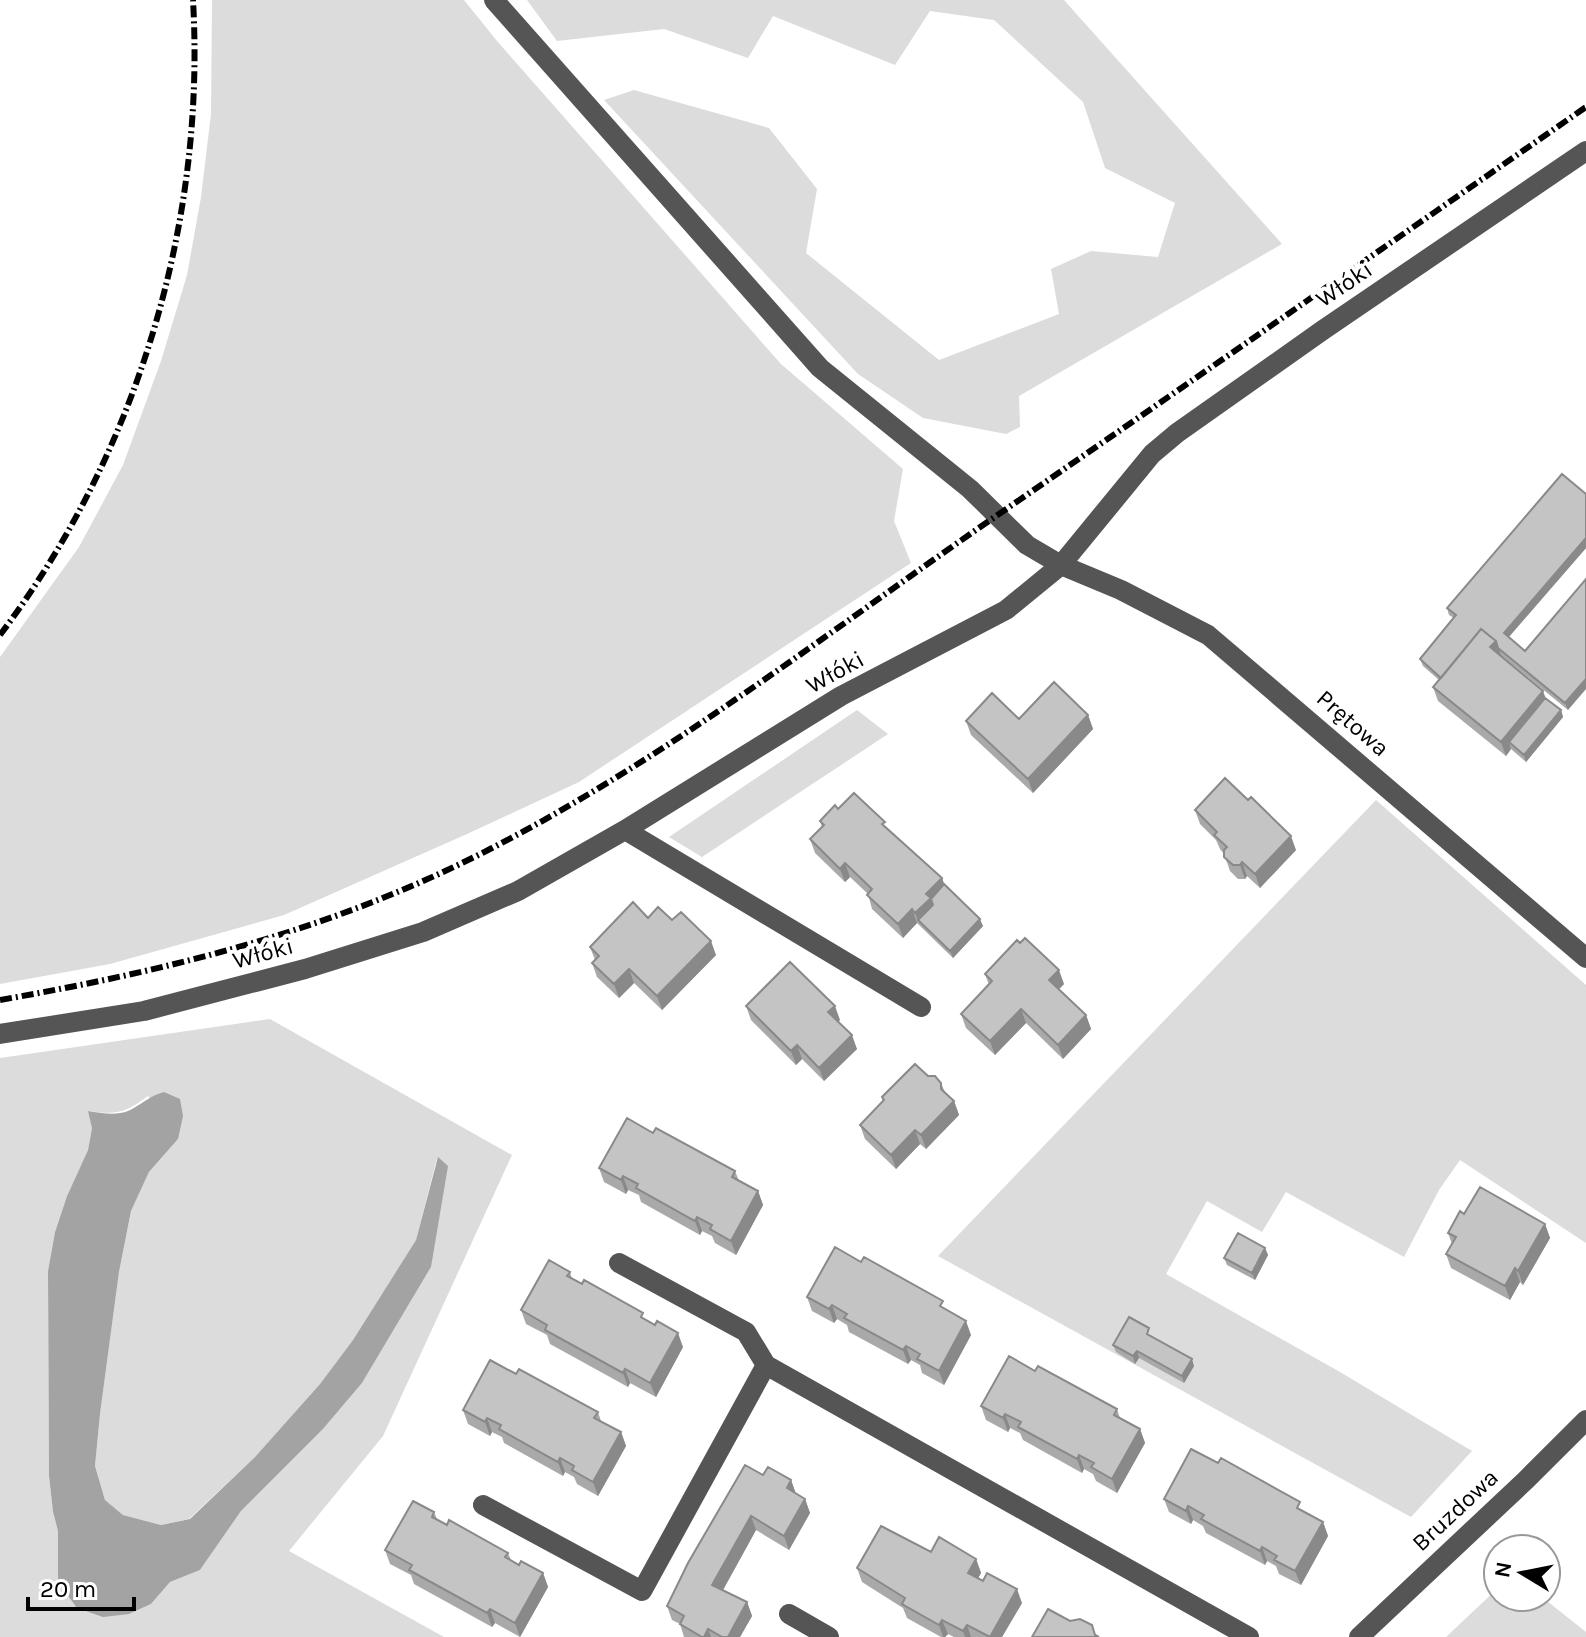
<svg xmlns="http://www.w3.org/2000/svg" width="1586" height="1637" font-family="Karla,sans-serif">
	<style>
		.green { fill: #dcdcdc; fill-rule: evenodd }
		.water { fill: #a3a3a3 }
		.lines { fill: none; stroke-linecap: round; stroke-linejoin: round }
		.minor { stroke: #555; stroke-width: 20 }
		.rail { stroke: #000; stroke-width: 6; stroke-dasharray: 12 4 2 4; stroke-linecap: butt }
		.wall { fill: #a9a9a9 }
		.shaded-wall { fill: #898989 }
		.building { fill: #c4c4c4; stroke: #898989; stroke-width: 2 }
		.labels { text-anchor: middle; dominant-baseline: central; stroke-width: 8; stroke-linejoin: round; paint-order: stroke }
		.street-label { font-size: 24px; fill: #000; stroke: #fff }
	</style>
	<rect width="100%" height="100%" fill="#fff"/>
	<path class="green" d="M212 0H464L497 41 781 364 903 469 894 521 911 563 579 782 467 834 284 915 110 964 0 984V657L79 547 123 465 161 361 187 275 201 197 211 114Z
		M527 0H1064L1282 244 1019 396 1020 427 1006 434 923 418 858 374 604 100 634 90 769 128 817 189 806 253 939 360 1059 314 1051 269 1091 251 1158 257 1175 203 1105 168 1083 102 994 20 930 11 895 65 773 16 748 58 664 29 557 41Z
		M857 710 888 734 702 857 669 837Z
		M1376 800 1586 985V1243L1460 1160 1439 1190 1404 1257 1286 1192 1262 1232 1207 1201 1166 1274 1340 1372 1472 1451 1411 1517 938 1256Z
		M270 1019 512 1155 383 1436 289 1551 444 1637H0V1058ZM148 1096 178 1139 149 1172 131 1211 119 1272 100 1414 95 1466 105 1500 123 1515 161 1525 189 1519 255 1457 320 1384 353 1340 416 1240 437 1158 431 1267 362 1383 323 1429 241 1511 200 1570 170 1582 151 1604 129 1614 58 1582V1531L53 1512 49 1476 48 1271 55 1232 67 1196 88 1150 92 1128 89 1111C117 1115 125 1113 148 1096Z
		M1498 1588V1597H1542L1586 1632V1637H1446Z"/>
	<path class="water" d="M164 1092 180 1099 183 1116 178 1139 149 1172 131 1211 119 1272 100 1414 95 1466 105 1500 123 1515 161 1525 190 1519 255 1457 320 1384 353 1340 416 1240 438 1157 448 1166 431 1267 362 1383 323 1429 241 1511 200 1570 170 1582 151 1604 129 1614 103 1617 77 1608 58 1582V1531L53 1512 49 1476 48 1271 55 1232 67 1196 88 1150 92 1128 88 1111C101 1113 116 1116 128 1111 141 1105 149 1096 164 1092Z"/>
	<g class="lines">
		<path class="minor" d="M494 0 820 368 970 489 1027 545 1061 565 1121 590 1208 635 1586 958
			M625 830 921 1007
			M0 1034 144 1011 305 969 423 932 518 891 625 830 841 696 1006 610 1061 565 1152 454 1177 433 1323 330 1586 151
			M619 1263 746 1332 766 1365
			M483 1505 642 1591 766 1365 1249 1637
			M789 1614 829 1637
			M1359 1637 1526 1480 1586 1420"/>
		<path class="rail" d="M0 635C136 455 206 225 193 0
			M0 1000C172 970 336 929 492 848 665 759 826 634 986 523 1186 385 1386 246 1586 107"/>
	</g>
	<path class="wall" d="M1586 494V548L1509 637 1525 651 1586 579 1568 710 1501 655 1543 691 1545 698 1561 710 1563 717 1526 762 1511 749 1506 756 1438 701 1433 687 1439 680 1423 666 1420 659 1454 618 1449 615 1447 608Z
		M1088 715 1093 729 1033 793 971 735 966 721Z
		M838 809 887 829 942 878 944 884 983 926 953 958 917 923 903 938 872 909 868 894 850 877 845 882 815 853 810 839 822 827 820 821Z
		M1195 810 1296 850 1260 888 1247 876 1245 879H1238L1230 871 1224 854 1220 849 1216 840 1200 824Z
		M648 918 672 920 716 955 662 1010 634 983 619 998 597 977 592 963 595 960 590 947Z
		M985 974 1064 984 1059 989 1086 1015 1091 1029 1063 1059 1026 1023 995 1055 966 1028 961 1014 989 985Z
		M746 1006 840 1020 838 1022 857 1049 824 1081 802 1059 796 1065 751 1020Z
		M928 1076 941 1083 945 1092 954 1101 959 1115 926 1149 920 1144 896 1169 865 1139 860 1125 883 1101 882 1097Z
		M653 1133 735 1171 739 1181 758 1191 763 1205 736 1255 715 1243 712 1236 702 1231 700 1235 641 1202 639 1195 628 1190 626 1194 604 1182 599 1168Z
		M1464 1214 1545 1224 1550 1238 1523 1285 1520 1282 1510 1300 1451 1268 1446 1254 1452 1244 1448 1233Z
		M1265 1248 1268 1255 1255 1280 1227 1265 1224 1258Z
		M570 1272 572 1279 645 1320 683 1347 656 1397 630 1383 628 1387 550 1344 547 1335 526 1324 521 1310Z
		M807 1297 946 1310 971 1335 944 1385 922 1373 920 1365 911 1360 908 1364 849 1332 847 1325 837 1319 834 1323 812 1311Z
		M1152 1335 1151 1336 1194 1366 1184 1383 1139 1358 1135 1364 1116 1352 1113 1345Z
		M1035 1371 1117 1409 1120 1418 1140 1429 1145 1443 1117 1493 1096 1481 1093 1474 1084 1469 1082 1473 1023 1440 1020 1433 1010 1428 1008 1432 986 1420 981 1406Z
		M516 1374 598 1412 601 1421 621 1432 626 1446 598 1496 577 1484 574 1477 565 1472 563 1476 504 1443 502 1437 492 1432 490 1436 468 1424 463 1410Z
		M763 1475 791 1480 796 1494 805 1499 810 1513 789 1550 756 1530 723 1590 747 1602 752 1616 740 1637H684L680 1624 672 1620 667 1606Z
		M1164 1499 1303 1511 1323 1522 1328 1536 1301 1585 1279 1574 1276 1566 1267 1561 1265 1565 1206 1533 1203 1526 1193 1520 1191 1524 1169 1512Z
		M434 1512 437 1519 447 1525 508 1553 511 1560 519 1565 543 1573 548 1587 520 1637 495 1623 492 1627 414 1584 411 1575 390 1564 385 1550Z
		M931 1552 976 1559 981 1573 978 1578 1022 1603 1002 1637H954L948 1634 945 1637H941L907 1618 903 1608 862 1582 857 1568Z"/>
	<path class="shaded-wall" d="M1586 538V548L1506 640 1504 633Z
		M1496 641 1501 655 1490 647Z
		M1586 679V689L1568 710 1565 703Z
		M1543 691 1548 705 1509 742 1511 749 1506 756 1501 742Z
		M1561 710 1563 717 1526 762 1524 755Z
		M1088 715 1093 729 1033 793 1028 779Z
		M1291 836 1296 850 1260 888 1255 874Z
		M1242 862 1247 876 1245 879 1240 865Z
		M845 863 850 877 845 882 840 869Z
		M942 878 947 892 918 920 915 913 926 894Z
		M912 909 917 923 903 938 898 924Z
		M980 919 983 926 953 958 950 951Z
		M711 941 716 955 662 1010 657 996Z
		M629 969 634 983 619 998 614 984Z
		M1059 970 1064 984 1054 994 1049 980Z
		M835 1006 840 1020 833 1026 828 1012Z
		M1021 1009 1026 1023 995 1055 990 1041Z
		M1086 1015 1091 1029 1063 1059 1058 1045Z
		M852 1035 857 1049 824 1081 819 1068Z
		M797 1045 802 1059 796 1065 791 1051Z
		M954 1101 959 1115 926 1149 921 1135Z
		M915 1130 920 1144 896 1169 891 1155Z
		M623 1176 628 1190 626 1194 621 1180Z
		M758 1191 763 1205 736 1255 731 1241Z
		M697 1217 702 1231 700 1235 695 1221Z
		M1545 1224 1550 1238 1523 1285 1518 1271Z
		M1265 1248 1268 1255 1255 1280 1252 1273Z
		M1515 1268 1520 1282 1510 1300 1505 1286Z
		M832 1305 837 1319 834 1323 829 1309Z
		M966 1321 971 1335 944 1385 939 1371Z
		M678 1333 683 1347 656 1397 650 1383Z
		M906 1346 911 1360 908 1364 903 1350Z
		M1137 1351 1139 1358 1135 1364 1133 1356Z
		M1192 1359 1194 1366 1184 1383 1182 1376Z
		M625 1369 630 1383 628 1387 623 1373Z
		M1005 1414 1010 1428 1008 1432 1003 1418Z
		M487 1418 492 1432 490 1436 485 1422Z
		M1140 1429 1145 1443 1117 1493 1112 1479Z
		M621 1432 626 1446 598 1496 593 1482Z
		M1079 1455 1084 1469 1082 1473 1077 1459Z
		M560 1458 565 1472 563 1476 558 1462Z
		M791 1480 796 1494 787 1488Z
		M805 1499 810 1513 789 1550 784 1536Z
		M1188 1506 1193 1520 1191 1524 1186 1511Z
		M751 1516 756 1530 718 1599 712 1585Z
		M1323 1522 1328 1536 1301 1585 1295 1571Z
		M1262 1547 1267 1561 1265 1565 1260 1551Z
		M976 1559 981 1573 973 1587 968 1573Z
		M543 1573 548 1587 520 1637 515 1623Z
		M1017 1589 1022 1603 1002 1637H990Z
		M747 1602 752 1616 740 1637H728Z
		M490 1609 495 1623 492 1627 487 1613Z
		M942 1620 948 1634 945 1637H943L939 1625Z
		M967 1625 971 1637H965L963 1631Z
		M708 1629 711 1637H704Z"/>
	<path class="building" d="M1562 474 1586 494V538L1504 633 1525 651 1586 579V679L1565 703 1498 648 1496 641 1481 629 1441 678 1420 659 1456 615 1447 608Z
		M1481 629 1496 641 1490 647 1543 691 1501 742 1433 687Z
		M1054 682 1088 715 1028 779 966 721 992 693 1019 719Z
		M1545 698 1561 710 1524 755 1509 742Z
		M1225 778 1248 800 1251 797 1291 836 1255 874 1242 862 1240 865H1233L1224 857V850L1227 847 1214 835 1217 832 1195 810Z
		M854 793 885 822 882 824 942 878 926 894 931 898 915 913 912 909 898 924 867 895 872 889 845 863 840 869 810 839 824 825 820 821 835 805 838 809Z
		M944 884 980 919 950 951 918 920 933 905 931 899Z
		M633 902 648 918 658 907 672 920 681 912 711 941 657 996 629 969 614 984 592 963 599 956 590 947Z
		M1025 938 1059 970 1049 980 1086 1015 1058 1045 1021 1009 990 1041 961 1014 992 981 985 974 1017 940 1020 943Z
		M790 962 835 1006 828 1012 852 1035 819 1068 797 1045 791 1051 746 1006Z
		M915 1064 928 1076H935L941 1083V1089L954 1101 921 1135 915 1130 891 1155 860 1125 884 1100 882 1097Z
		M627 1118 653 1133 656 1128 735 1171 732 1177 758 1191 731 1241 710 1229 712 1225 697 1217 695 1221 636 1188 638 1184 623 1176 621 1180 599 1168Z
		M1480 1187 1545 1224 1518 1271 1515 1268 1505 1286 1446 1254 1456 1237 1448 1233 1460 1211 1464 1214Z
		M1238 1233 1265 1248 1252 1273 1224 1258Z
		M835 1247 861 1262 864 1257 943 1301 940 1306 966 1321 939 1371 917 1359 920 1354 906 1346 903 1350 844 1318 847 1314 832 1305 829 1309 807 1297Z
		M549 1260 570 1272 567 1276 582 1284 584 1280 643 1313 641 1317 655 1325 657 1321 678 1333 650 1383 625 1369 623 1373 545 1330 547 1325 521 1310Z
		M1129 1317 1149 1328 1147 1334 1192 1359 1182 1376 1137 1351 1133 1356 1113 1345Z
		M1009 1356 1035 1371 1038 1366 1117 1409 1114 1415 1140 1429 1112 1479 1091 1467 1094 1463 1079 1455 1077 1459 1018 1427 1021 1422 1005 1414 1003 1418 981 1406Z
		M490 1360 516 1374 519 1369 598 1412 594 1418 621 1432 593 1482 572 1470 574 1466 560 1458 558 1462 499 1429 501 1425 487 1418 485 1422 463 1410Z
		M1191 1449 1218 1463 1221 1458 1300 1502 1297 1508 1323 1522 1295 1571 1274 1560 1277 1556 1262 1547 1260 1551 1201 1519 1204 1515 1188 1506 1186 1511 1164 1499Z
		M745 1465 763 1475 768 1467 791 1480 787 1488 805 1499 784 1536 751 1516 712 1585 747 1602 728 1637H722L708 1629 704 1637H702L680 1624 684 1616 667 1606 688 1563Z
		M413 1501 434 1512 432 1517 447 1525 449 1520 508 1553 505 1557 519 1565 521 1561 543 1573 515 1623 490 1609 487 1613 409 1570 412 1565 385 1550Z
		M881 1526 931 1552 939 1537 976 1559 968 1573 983 1581 987 1573 1017 1589 990 1637 967 1625 963 1631 942 1620 939 1625 902 1604 905 1598 857 1568Z
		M1048 1609 1070 1621 1080 1619 1092 1625 1095 1635 1099 1637H1032Z"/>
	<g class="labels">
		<g class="street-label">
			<text transform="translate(1344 284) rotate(-34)">Włóki</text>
			<text transform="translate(835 672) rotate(-29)">Włóki</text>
			<text transform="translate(1353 723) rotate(41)">Prętowa</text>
			<text transform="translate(263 953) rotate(-15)">Włóki</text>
			<text transform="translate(1455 1510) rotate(-43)">Bruzdowa</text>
		</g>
	</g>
	<g transform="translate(1522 1573) rotate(280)"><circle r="38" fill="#ffffff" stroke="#999999" stroke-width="2"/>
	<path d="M0-6L14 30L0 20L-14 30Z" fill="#000000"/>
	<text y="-12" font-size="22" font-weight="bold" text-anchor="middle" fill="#000000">N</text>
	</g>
	<path d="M28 1597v12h106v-12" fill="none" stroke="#000000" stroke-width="4"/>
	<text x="40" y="1597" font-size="24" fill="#000000" stroke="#ffffff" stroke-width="6" paint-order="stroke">20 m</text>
</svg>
